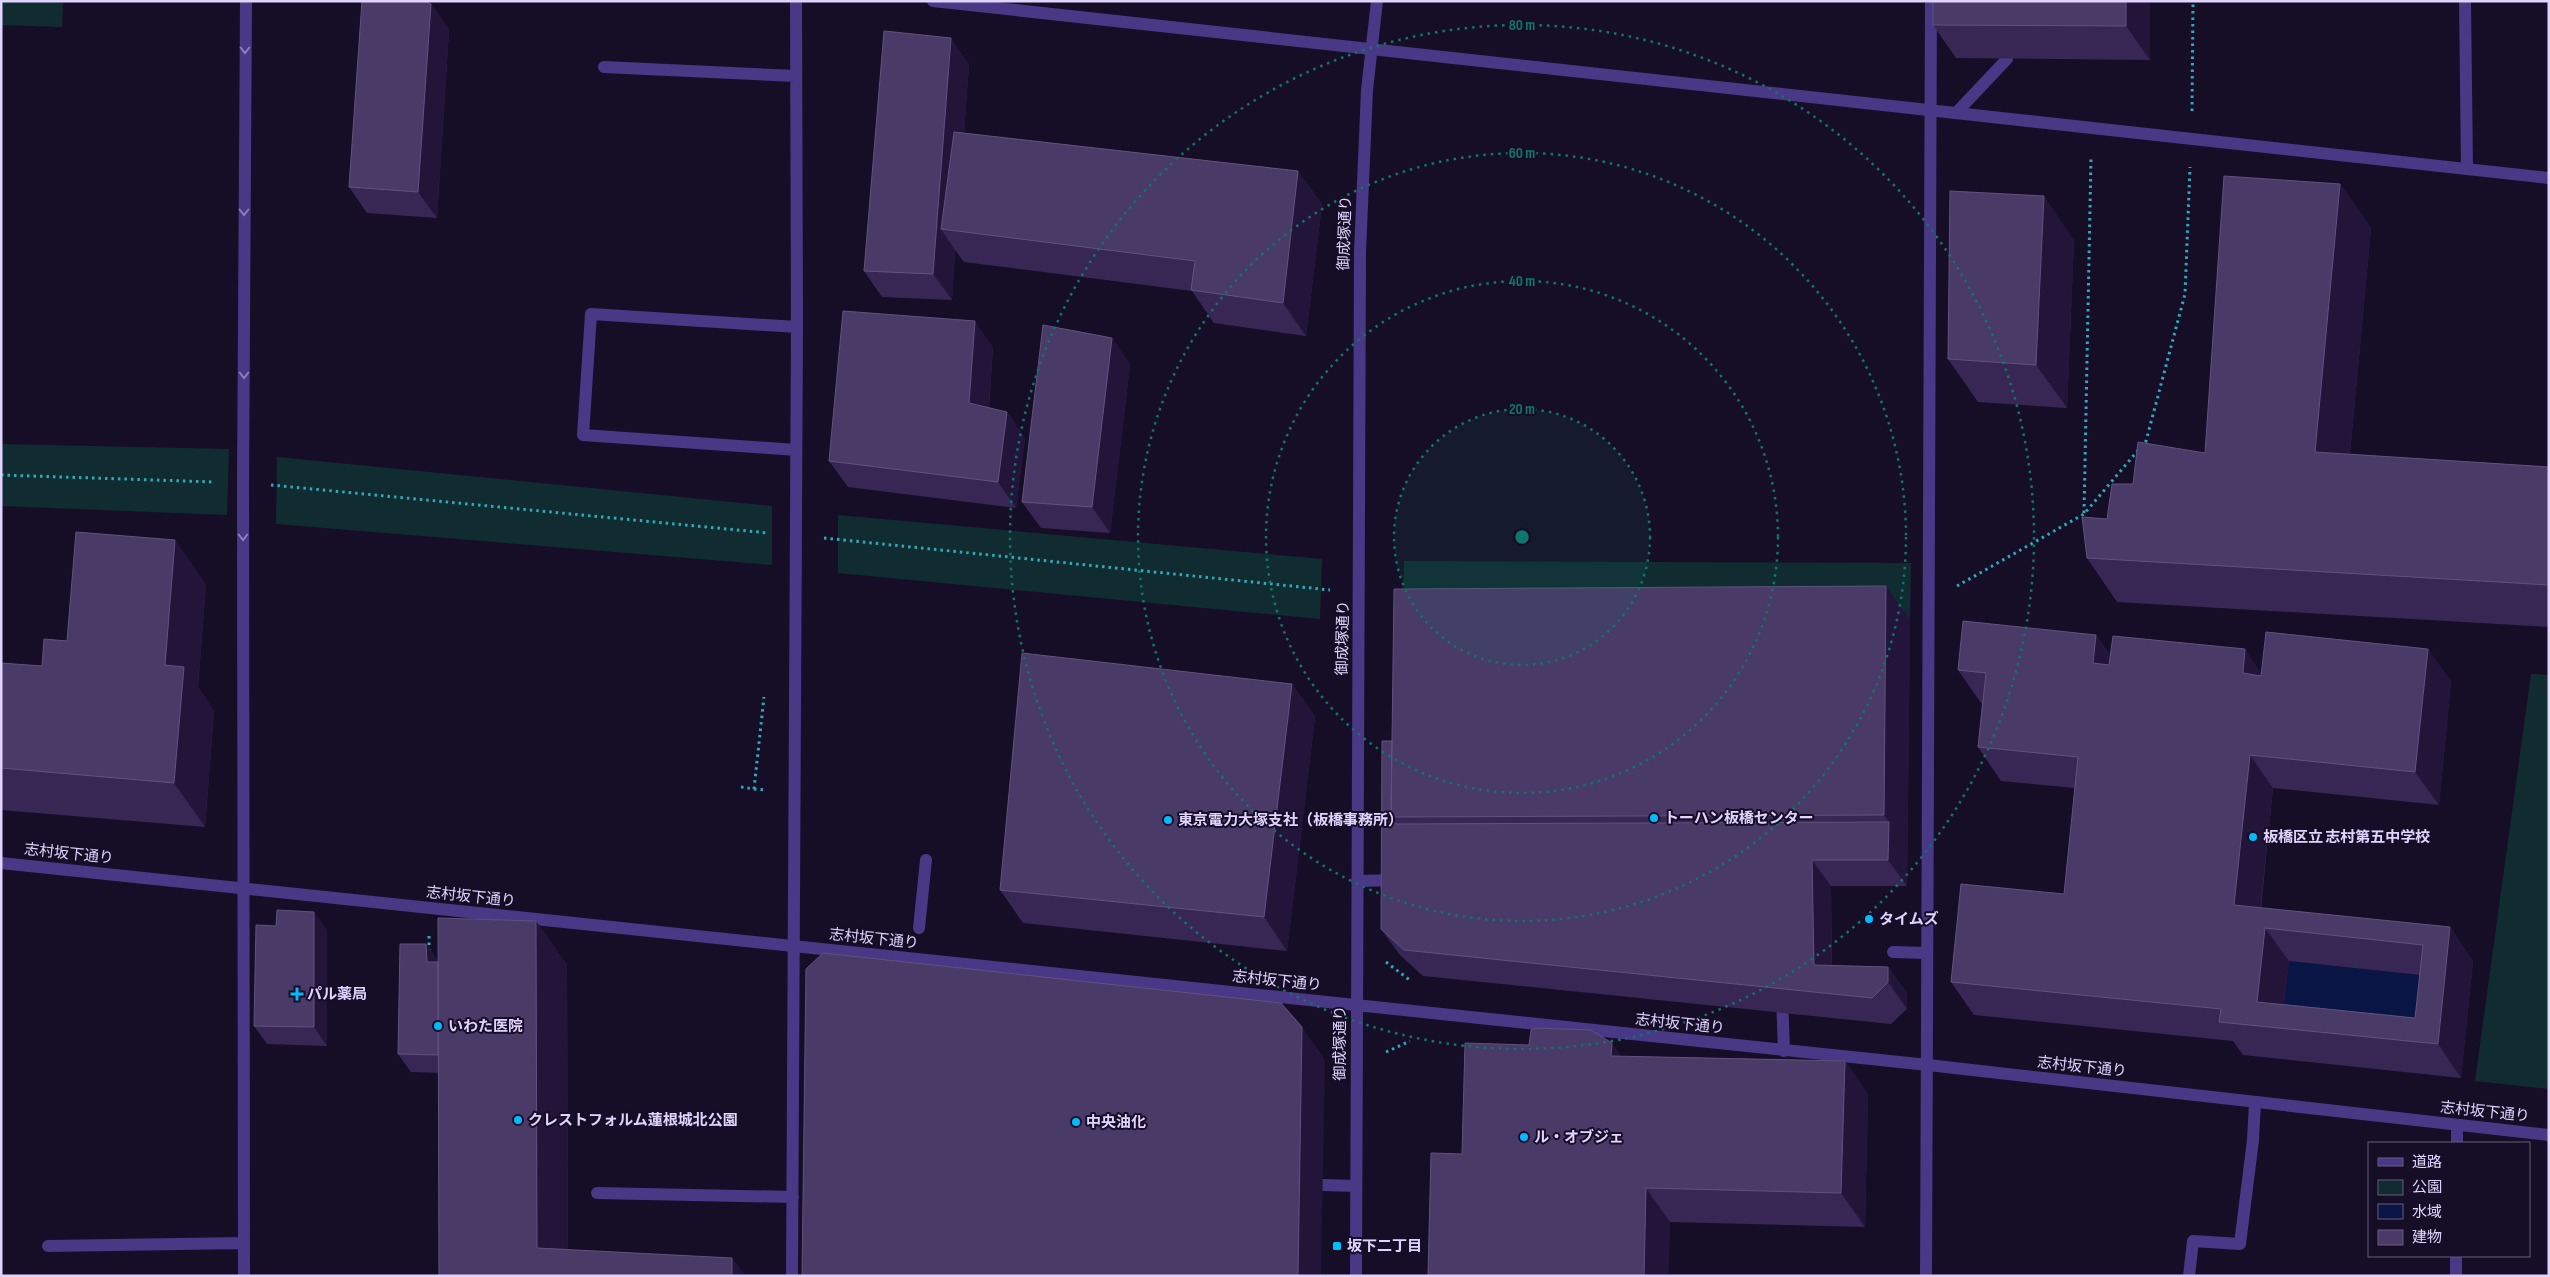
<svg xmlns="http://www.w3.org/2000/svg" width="2550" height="1277" font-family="'Sofia Sans Condensed','Noto Sans JP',sans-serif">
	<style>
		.green { fill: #112c30 }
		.water { fill: #091545 }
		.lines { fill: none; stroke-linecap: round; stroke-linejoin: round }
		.path { stroke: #2cacba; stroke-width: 3; stroke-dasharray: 2.5 4; stroke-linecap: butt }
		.minor { stroke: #483886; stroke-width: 12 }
		.wall { fill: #382755; fill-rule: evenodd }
		.shaded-wall { fill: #23153a }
		.building { fill: #4a3a67; stroke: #61527f; fill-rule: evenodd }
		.oneway { stroke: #8c7ebc }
		.ring { fill: none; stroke: #0f766e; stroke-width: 2.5; stroke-dasharray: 2.5 5 }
		.poi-dot { fill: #0bf; stroke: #160e26; stroke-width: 2 }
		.labels { text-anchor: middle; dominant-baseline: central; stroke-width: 4; stroke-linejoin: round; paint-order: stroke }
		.street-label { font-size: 15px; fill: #e0d4ff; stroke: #160e26 }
		.poi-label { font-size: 15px; font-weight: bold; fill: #e0d4ff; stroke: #160e26; text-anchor: start }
		.centre { fill: #0f766e; stroke: #160e26; stroke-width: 2.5 }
		.ring-label { font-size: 15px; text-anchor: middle; font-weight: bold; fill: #0f766e; stroke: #160e26; stroke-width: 4; stroke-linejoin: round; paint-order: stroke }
	</style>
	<rect width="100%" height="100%" fill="#160e26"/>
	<path class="green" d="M1 1H63L62 27 1 25Z
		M1 444 229 449 227 515 1 506Z
		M277 457 772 506V565L276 524Z
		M838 515 1322 559 1320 619 838 573Z
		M1404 561 1911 563 1910 619 1400 767Z
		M2531 674 2549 675V1089L2475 1081Z"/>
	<path class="water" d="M2289 961 2446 978 2438 1052 2281 1035Z"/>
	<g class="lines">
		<path class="path" d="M2192 111 2193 1
			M1 475 215 482
			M271 485 768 533
			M2084 513 2091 157
			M824 538 1330 590
			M1957 586 2084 514 2146 441 2185 294 2190 167
			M741 787 754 789 764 697
			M754 789 766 790
			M429 936V952
			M1386 962 1411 981
			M1386 1052 1410 1041"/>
		<path class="minor" d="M933 1 2549 178
			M2465 1 2467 169
			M604 67 796 76
			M1956 113 2007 59
			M796 450 583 435 591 314 797 327
			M1 863 1928 1065 2549 1135
			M1357 881 1397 880
			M919 928 926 860
			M1893 952 1927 953
			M1782 996 1784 1051
			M2457 1143V1125
			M1323 1185 1356 1186
			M597 1193 793 1197
			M48 1246 244 1243
			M244 1276 243 483 246 1
			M792 1276 797 327 796 1
			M1356 1276 1360 252 1367 90 1377 1
			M1926 1276 1931 1
			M2189 1276 2193 1241 2240 1244 2253 1140 2255 1103
			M2456 1276V1256"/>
	</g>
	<path class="wall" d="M2150 1V60L1956 58 1933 25Z
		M431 4 449 30 437 218 367 213 349 187Z
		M969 64 964 133 1298 171 1322 204 1306 336 1214 323 1192 291 964 262 955 250 952 300 882 297 864 271Z
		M2340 184 2371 228 2350 454 2549 467V627L2117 602 2087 558 2107 519 2133 484 2205 453Z
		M2074 240 2067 408 1978 402 1948 359Z
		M1112 338 1130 365 1110 533 1041 528 1022 502Z
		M993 347 989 408 1007 412 1025 438 1016 508 848 487 829 461Z
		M206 584 198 687 214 711 205 827 1 810V663L42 666 67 641Z
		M1886 586 1910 619 1907 886H1831L1832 966 1888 967 1907 993V1009L1891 1024 1423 976 1400 955 1381 929 1392 741Z
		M2096 635 2110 655 2262 673 2428 649 2451 682 2439 805 2273 788 2261 908 2450 927 2473 961 2461 1078 2243 1055 2233 1041 1974 1015 1951 982 2064 894 2075 788 2001 781 1978 747 1982 703H1981L1958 670ZM2289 961 2420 975 2415 1018 2284 1004Z
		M1292 684 1315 717 1287 951 1023 923 1000 890Z
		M536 921 567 965 568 1250 732 1258 745 1276H439L438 1073 411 1072 398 1054 426 944 438 961Z
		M327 930V1046L267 1044 254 1026Z
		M1621 1056 1845 1061 1868 1095 1865 1227 1670 1222 1668 1276H1428L1462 1154Z"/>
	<path class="shaded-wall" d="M2126 1H2150V60L2126 26Z
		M431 4 449 30 437 218 418 192Z
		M951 38 969 64 957 231 941 229 955 250 952 300 933 274Z
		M1298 171 1322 204 1306 336 1283 303Z
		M2340 184 2371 228 2346 496 2315 452Z
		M2044 196 2074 240 2067 408 2036 365Z
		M975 321 993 347 987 430 969 403Z
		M1112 338 1130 365 1110 533 1092 507Z
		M1007 412 1025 438 1016 508 998 482Z
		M175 540 206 584 198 687 214 711 205 827 174 783 165 665Z
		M1886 586 1910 619 1907 886 1888 860 1889 822 1884 815Z
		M2096 635 2119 668 2093 663Z
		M2245 649 2268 683 2243 673Z
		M2428 649 2451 682 2439 805 2415 772Z
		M1292 684 1315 717 1287 951 1264 917Z
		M2250 755 2273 788 2257 939 2234 905Z
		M1812 860 1831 886 1832 992 1814 965Z
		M314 912 327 930V1046L314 1027Z
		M536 921 567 965 568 1276 537 1248Z
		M2450 927 2473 961 2461 1078 2438 1044Z
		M2265 928 2289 961 2281 1028 2257 1002Z
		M426 944 439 962H427Z
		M1888 967 1907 993V1009L1888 982Z
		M1302 1027 1325 1060 1321 1276H1298Z
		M1612 1043 1635 1076 1611 1056Z
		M1845 1061 1868 1095 1865 1227 1841 1193Z
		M1646 1188 1670 1222 1668 1276H1644Z
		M732 1258 745 1276H732Z"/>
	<path class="building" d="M362 1H423L431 4 418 192 349 187Z
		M1933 1H2126V26L1933 25Z
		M884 31 951 38 933 274 864 271Z
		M954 132 1298 171 1283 303 1191 290 1195 261 941 229Z
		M2224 176 2340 184 2315 452 2549 467V585L2087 558 2082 517 2107 519 2112 484H2133L2138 442 2205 453Z
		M1950 191 2044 196 2036 365 1948 359Z
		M843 311 975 321 969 403 1007 412 998 482 829 461Z
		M1043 325 1112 338 1092 507 1022 502Z
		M76 532 175 540 165 665 184 667 174 783 1 768V663L42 666 44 639 67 641Z
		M1886 586 1884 815 1391 817 1394 589Z
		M1963 621 2096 635 2093 663 2109 665 2113 636 2245 649 2243 673 2261 676 2266 632 2428 649 2415 772 2250 755 2234 905 2450 927 2438 1044 2219 1022 2221 1009 1951 982 1961 884 2064 894 2078 757 1978 747 1986 673 1958 670ZM2265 928 2423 945 2415 1018 2257 1002Z
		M1022 653 1292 684 1264 917 1000 890Z
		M1382 741H1392L1391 817 1396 824 1889 822 1888 860H1812L1814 965 1888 967V982L1872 998 1404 950 1381 929Z
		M277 910 314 912V1027L254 1026 256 925 276 926Z
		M438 918 536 921 537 1248 732 1258V1276H439Z
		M400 944H426L427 962H438V1055L398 1054Z
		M823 953 1281 1003 1302 1027 1298 1276H802L806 969Z
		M1536 1028 1591 1030 1612 1043 1611 1056 1845 1061 1841 1193 1646 1188 1644 1276H1428L1431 1153 1462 1154 1465 1043 1529 1045 1531 1030Z"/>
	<defs><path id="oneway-chevron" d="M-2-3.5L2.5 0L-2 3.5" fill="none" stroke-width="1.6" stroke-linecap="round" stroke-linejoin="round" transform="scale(1.25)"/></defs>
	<g class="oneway">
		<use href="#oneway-chevron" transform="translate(245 50) rotate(90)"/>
		<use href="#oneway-chevron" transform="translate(244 212) rotate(90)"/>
		<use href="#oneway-chevron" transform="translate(244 375) rotate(90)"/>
		<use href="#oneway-chevron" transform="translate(243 537) rotate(90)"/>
	</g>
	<circle cx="1522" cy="537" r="128" fill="#0f766e" fill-opacity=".12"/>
	<g class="ring">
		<circle cx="1522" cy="537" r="128"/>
		<circle cx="1522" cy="537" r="256"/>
		<circle cx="1522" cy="537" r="384"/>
		<circle cx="1522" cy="537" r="512"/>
	</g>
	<g class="poi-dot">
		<circle cx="1654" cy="818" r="5"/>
		<circle cx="1168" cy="820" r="5"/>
		<circle cx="2253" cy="837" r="5"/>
		<circle cx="1869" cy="919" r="5"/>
		<path d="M294.5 986.5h5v5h5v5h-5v5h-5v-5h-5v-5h5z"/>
		<circle cx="438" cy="1026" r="5"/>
		<circle cx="518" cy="1120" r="5"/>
		<circle cx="1076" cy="1122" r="5"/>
		<circle cx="1524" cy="1137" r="5"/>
		<rect x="1332" y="1241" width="10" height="10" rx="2.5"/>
	</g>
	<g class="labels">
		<g class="street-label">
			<text transform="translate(1345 233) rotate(-88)">御成塚通り</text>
			<text transform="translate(1343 638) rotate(-89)">御成塚通り</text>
			<text transform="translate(69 854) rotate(6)">志村坂下通り</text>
			<text transform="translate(471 897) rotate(6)">志村坂下通り</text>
			<text transform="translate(874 939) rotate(6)">志村坂下通り</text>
			<text transform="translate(1277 981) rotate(6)">志村坂下通り</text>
			<text transform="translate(1680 1024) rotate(6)">志村坂下通り</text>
			<text transform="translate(1340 1043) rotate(-90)">御成塚通り</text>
			<text transform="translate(2082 1067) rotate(6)">志村坂下通り</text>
			<text transform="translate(2485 1112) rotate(6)">志村坂下通り</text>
		</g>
		<g class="poi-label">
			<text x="1664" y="818">トーハン板橋センター</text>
			<text x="1178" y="820">東京電力大塚支社（板橋事務所）</text>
			<text x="2263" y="837">板橋区立 志村第五中学校</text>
			<text x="1879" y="919">タイムズ</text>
			<text x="307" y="994">パル薬局</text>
			<text x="448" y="1026">いわた医院</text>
			<text x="528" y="1120">クレストフォルム蓮根城北公園</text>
			<text x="1086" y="1122">中央油化</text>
			<text x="1534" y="1137">ル・オブジェ</text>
			<text x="1347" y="1246">坂下二丁目</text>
		</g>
	</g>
	<circle cx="1522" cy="537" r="8" class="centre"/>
	<g class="ring-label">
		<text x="1522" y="30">80 m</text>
		<text x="1522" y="158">60 m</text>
		<text x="1522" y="286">40 m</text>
		<text x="1522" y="414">20 m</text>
	</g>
	<rect width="2550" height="1277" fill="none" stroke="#e0d4ff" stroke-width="5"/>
	<rect x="2368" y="1142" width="162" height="115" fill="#160e26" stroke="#675d7d"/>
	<rect x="2378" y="1158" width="25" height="8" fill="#483886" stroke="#675d7d"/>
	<text x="2412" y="1167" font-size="15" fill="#e0d4ff">道路</text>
	<rect x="2378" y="1180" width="25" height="15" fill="#112c30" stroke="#675d7d"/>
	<text x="2412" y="1192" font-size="15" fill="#e0d4ff">公園</text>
	<rect x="2378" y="1204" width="25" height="15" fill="#091545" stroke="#675d7d"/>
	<text x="2412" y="1217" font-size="15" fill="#e0d4ff">水域</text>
	<rect x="2378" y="1230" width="25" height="15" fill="#4a3a67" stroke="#675d7d"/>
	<text x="2412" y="1242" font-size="15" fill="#e0d4ff">建物</text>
</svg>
